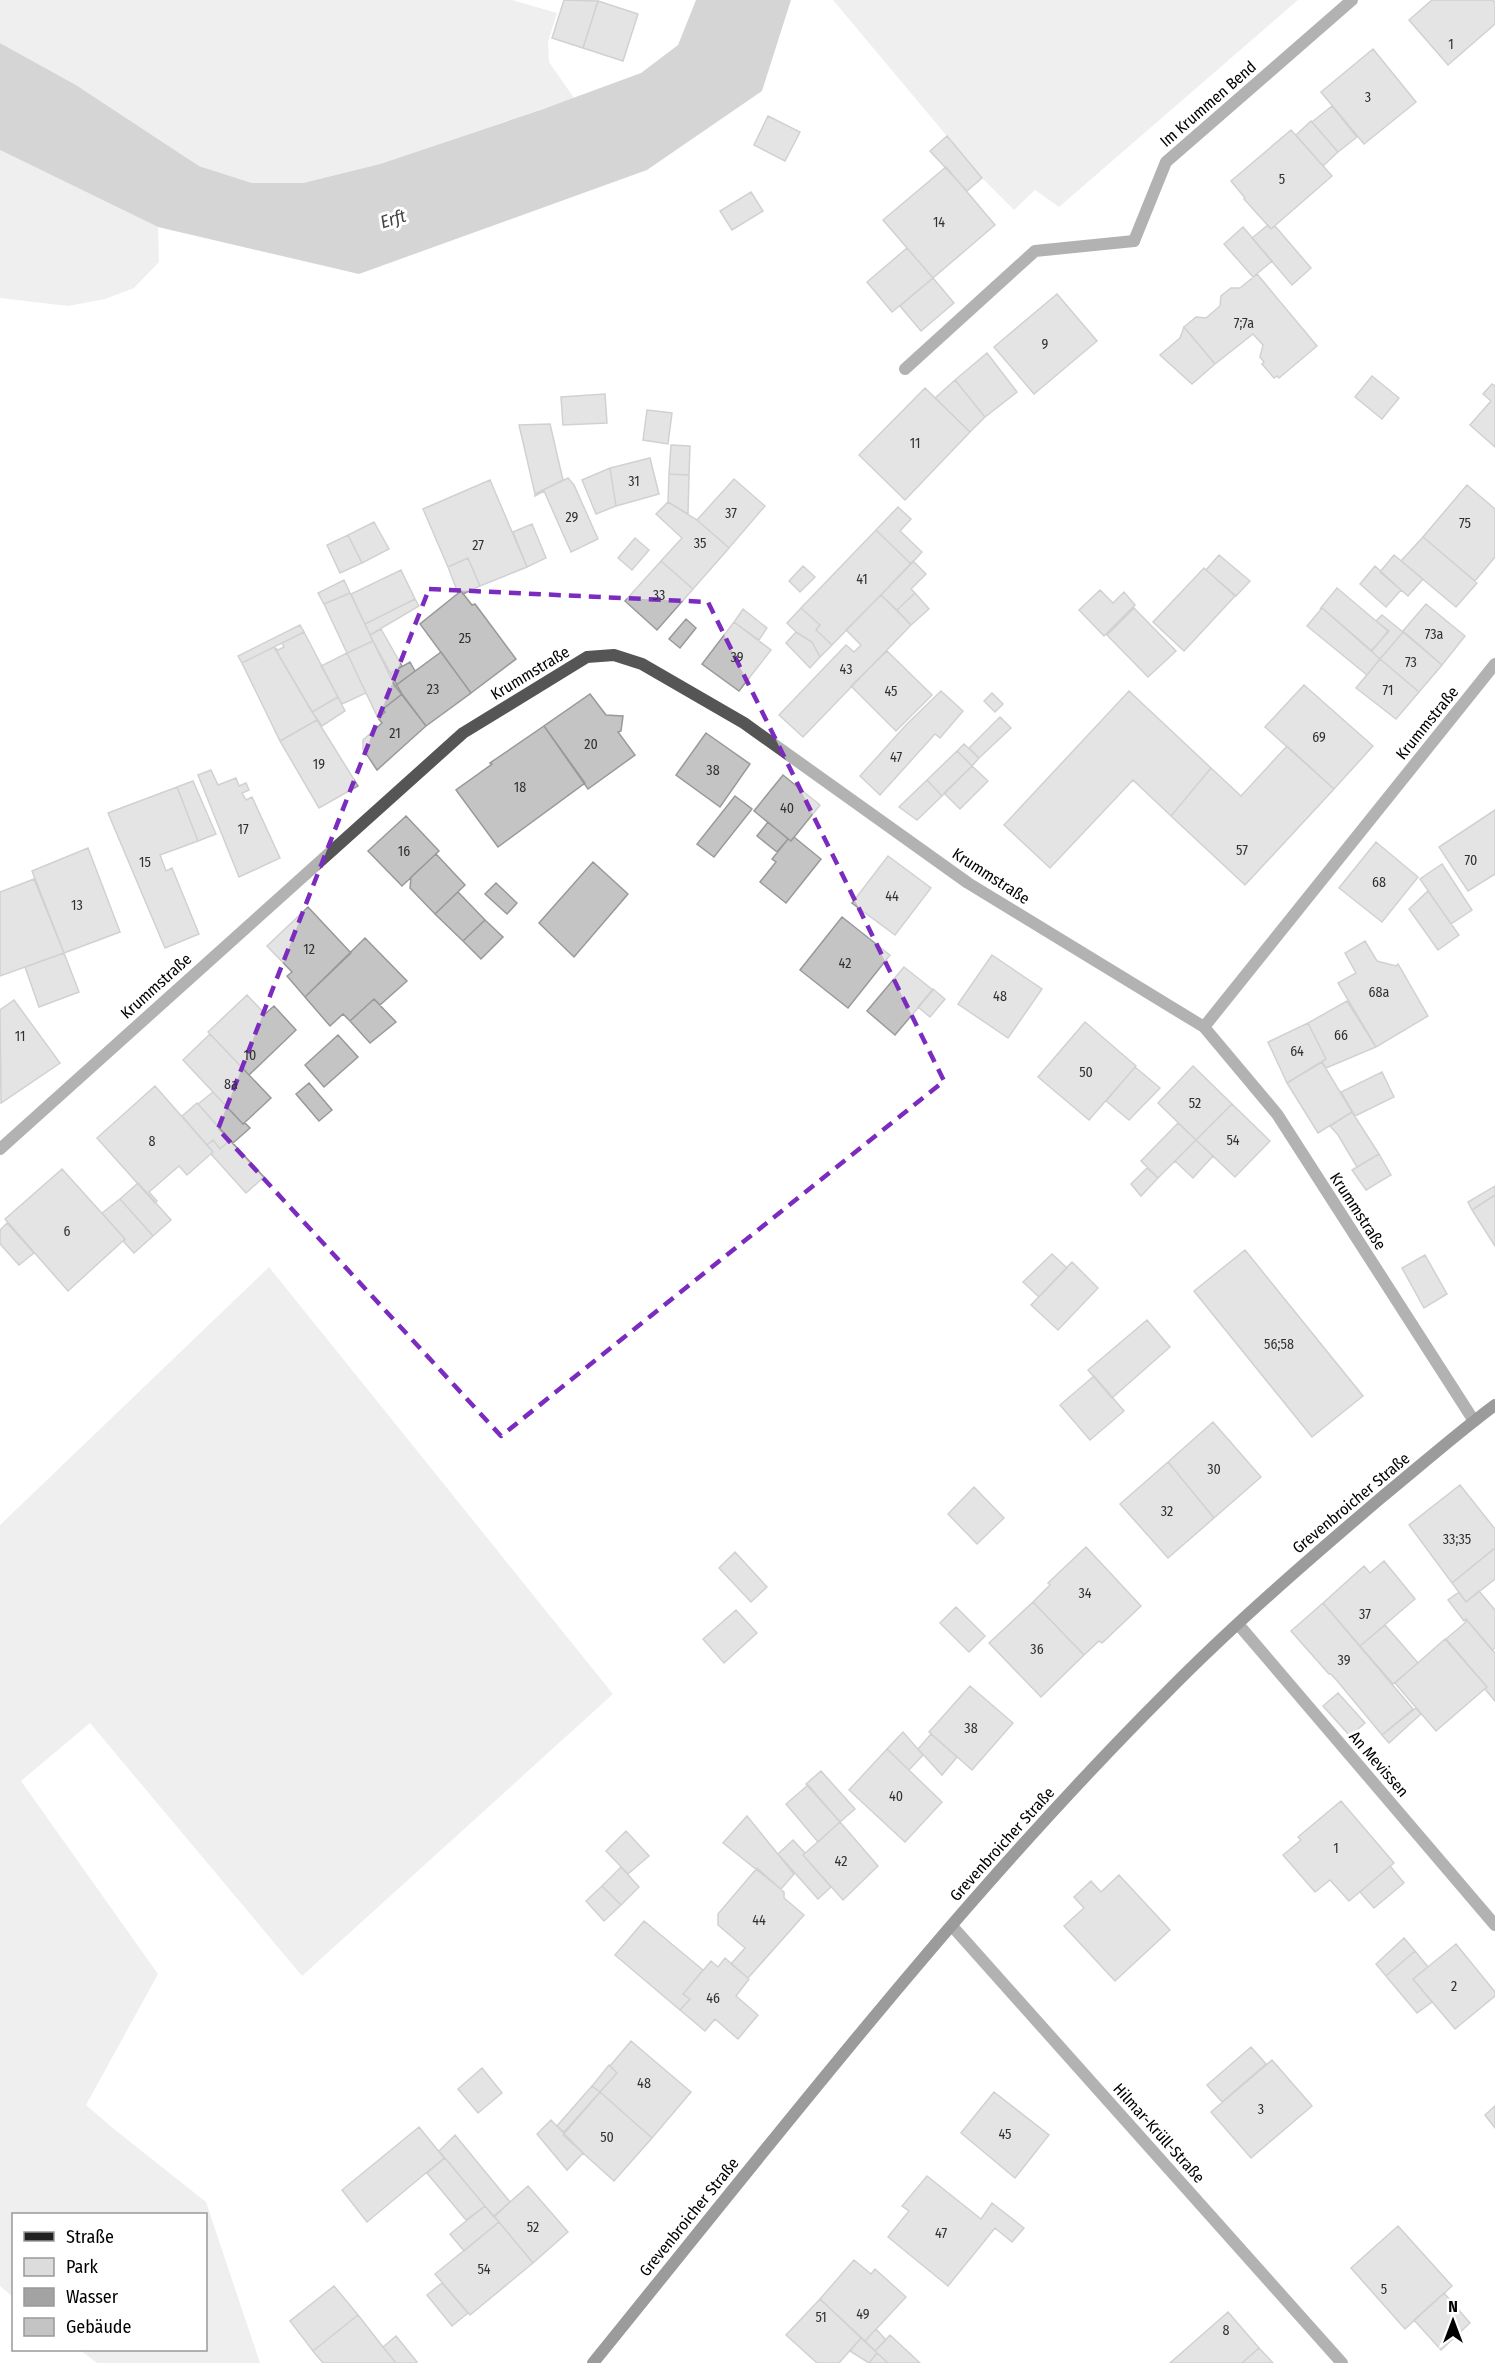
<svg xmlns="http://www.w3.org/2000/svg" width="1495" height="2363" font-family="'Fira Sans Condensed',sans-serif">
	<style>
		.green { fill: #dcdcdc }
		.water { fill: #a3a3a3 }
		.building { fill: #c4c4c4; stroke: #999; stroke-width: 1.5 }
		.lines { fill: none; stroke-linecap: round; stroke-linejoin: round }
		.lane { stroke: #555; stroke-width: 12 }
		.street { stroke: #555; stroke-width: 12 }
		.secondary { stroke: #222; stroke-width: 12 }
		.marked { fill: none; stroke: #7b2cbf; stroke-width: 4.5; stroke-dasharray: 12 8; stroke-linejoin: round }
		.labels { text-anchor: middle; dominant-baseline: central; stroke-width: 6; stroke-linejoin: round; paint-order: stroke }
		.number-label { font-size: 14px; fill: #313131 }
		.street-label { font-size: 16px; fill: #000; stroke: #fff }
		.water-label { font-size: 18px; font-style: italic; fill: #444; stroke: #fff }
	</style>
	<rect width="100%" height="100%" fill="#fff"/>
	<path class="green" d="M0 0H512L557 13 548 42 549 62 574 98 380 164 303 183H252L199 166 76 85 0 43Z
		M833 0H1298L1059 207 1035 190 1014 210 982 178Z
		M0 150 158 227 159 262 134 288 105 299 68 306 0 298Z
		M269 1267 613 1694 302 1976 90 1723 21 1781 158 1974 86 2105 114 2129 206 2202 260 2363H97L80 2350H206V2214H14L13 2297 0 2286V1525Z"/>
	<path class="water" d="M696 0H791L762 91 647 170 359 274 158 227 0 150V43L76 85 199 166 252 183H303L380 164 543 109 641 73 678 45Z"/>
	<path class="building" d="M564 0 598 1 583 48 552 38Z
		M1432 0H1493L1495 3V24L1448 65 1409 20Z
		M598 1 638 14 623 61 583 48Z
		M1373 49 1416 102 1364 144 1321 92Z
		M1332 106 1357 137 1338 152 1312 122Z
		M768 116 800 132 785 161 754 145Z
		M1311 121 1338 152 1323 166 1296 135Z
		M1291 130 1332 176 1271 229 1244 199 1245 198 1231 181Z
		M947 136 982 178 967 191 930 151Z
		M946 167 995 225 933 278 883 220Z
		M751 192 763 211 732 230 720 211Z
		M1268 225 1271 229 1275 226 1311 268 1292 285 1252 238Z
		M1243 227 1272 261 1253 277 1224 244Z
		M907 248 933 278 892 312 867 282Z
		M1257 274 1317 346 1279 378 1277 376 1274 378 1262 364 1264 362 1260 357 1263 345 1253 334 1215 364 1184 327 1196 317 1206 318 1220 306 1221 296 1231 288H1240Z
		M933 278 954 303 921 331 900 306Z
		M1057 294 1097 341 1034 394 994 347Z
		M1184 327 1215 364 1192 384 1160 355 1180 338Z
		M987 353 1017 392 985 417 955 380Z
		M1372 376 1399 398 1382 419 1355 397Z
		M955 380 985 417 970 432 935 398Z
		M1492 384 1495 386V447L1470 425 1491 401 1483 394Z
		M925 388 970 432 905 500 859 455Z
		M605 394 607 423 563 425 561 397Z
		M647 410 672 413 668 444 643 440Z
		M550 424 563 480 535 494 519 425Z
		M671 445 690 446 689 475 669 474Z
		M650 458 659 494 616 506 610 468Z
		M610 468 616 506 596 514 582 480Z
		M669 474 689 475 688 514 668 502Z
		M568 478 574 485 598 539 571 552 544 491 535 496V494Z
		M734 479 765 506 729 548 697 520Z
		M490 480 527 567 480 586 468 558 448 567 423 509Z
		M1467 485 1495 509V557L1475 581 1423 537Z
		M668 502 697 520 729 548 693 589 661 561 682 538 656 514Z
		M898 507 911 519 900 531 922 552 911 564 876 530Z
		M374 522 389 549 362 563 348 535Z
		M532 524 546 558 527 567 513 532Z
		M876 530 911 564 832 645 816 630 820 625 801 608Z
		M348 535 362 563 340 573 327 545Z
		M1423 537 1477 583 1456 607 1401 561Z
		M635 538 649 550 632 570 618 558Z
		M1219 555 1250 581 1236 596 1206 570Z
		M1394 555 1423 579 1408 596 1380 572Z
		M468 558 480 586 463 594 461 591 458 593 448 567Z
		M661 561 693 589 657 630 625 601Z
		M913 561 926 574 911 589 915 593 897 610 881 595Z
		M803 566 815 577 800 592 789 581Z
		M1375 566 1401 590 1386 607 1360 584Z
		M1204 568 1235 596 1184 651 1153 622Z
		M401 570 415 599 365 624 351 594Z
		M344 580 350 593 324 604 318 593Z
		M1337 588 1388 631 1372 651 1322 608 1320 609Z
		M1100 590 1113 603 1124 592 1135 605 1104 636 1079 610Z
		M461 591 472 605 475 604 516 659 471 693 420 624Z
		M350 593 373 641 347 653 324 604Z
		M915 593 929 609 911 625 897 610Z
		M881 595 911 625 803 737 779 715 846 645 854 652 861 645 846 630Z
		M415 599 419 606 370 635 365 624Z
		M1426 604 1465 636 1442 665 1403 631Z
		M801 608 820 625 816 630 832 645 820 657 812 642 797 633 787 623Z
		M1134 608 1176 651 1148 677 1107 635Z
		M1322 608 1380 659 1367 675 1307 626Z
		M743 609 767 628 759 640 734 622Z
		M1382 615 1403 632 1380 659 1371 651 1389 631 1376 621Z
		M686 619 696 628 680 648 669 639Z
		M734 622 771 650 739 691 702 664Z
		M300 625 304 632 242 663 238 656Z
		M381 629 402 666 389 674 370 635Z
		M304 632 338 697 312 712 274 647 278 650 284 647 282 643Z
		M796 632 812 642 820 657 810 668 786 643Z
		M1403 632 1442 665 1419 692 1380 659Z
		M373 641 402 694 383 709 385 712 378 718 347 653Z
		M274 647 317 720 280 741 242 663Z
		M887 651 932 695 896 731 851 686Z
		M441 652 471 693 426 726 395 686Z
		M347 653 366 693 342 704 321 666Z
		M1380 659 1419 692 1396 719 1356 688Z
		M410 662 415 671 395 686 389 674Z
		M1304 685 1373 746 1334 789 1265 727Z
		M941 691 963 711 940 738 935 734 880 795 860 776 906 725Z
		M1129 691 1211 768 1171 816 1133 780 1050 868 1004 825Z
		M992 693 1003 704 995 712 984 701Z
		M402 694 426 726 377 770 363 749V740L382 723 378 718 385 712 383 709Z
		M590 694 606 715 623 716 621 731 618 732 635 755 588 789 544 726Z
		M338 697 345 711 322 726 312 712Z
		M1000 717 1011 728 979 758 969 748Z
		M317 720 358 786 319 808 280 741Z
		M544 726 585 783 498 847 456 790 492 764 490 763Z
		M706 733 750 764 720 807 676 775Z
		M964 744 979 758 972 766 957 751Z
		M1287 746 1334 789 1245 885 1171 816 1211 768 1241 796Z
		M957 751 972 766 942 796 927 780Z
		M972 766 988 781 960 809 944 793Z
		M211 770 218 785 236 778 239 786 246 783 249 790 242 793 246 800 252 797 280 858 239 877 198 775Z
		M783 775 820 805 791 841 754 811Z
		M927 780 942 796 917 820 899 807Z
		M193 781 216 834 198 841 177 787Z
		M177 787 198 841 160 855 166 871 172 868 199 934 165 948 108 813Z
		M735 796 752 809 714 857 697 844Z
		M1495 810V874L1468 891 1439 847Z
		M406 816 439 851 402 886 368 851Z
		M768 822 788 839 777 852 757 836Z
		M794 837 821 859 786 903 760 882 776 862 772 859 788 839 791 841Z
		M1376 842 1418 877 1382 922 1339 888Z
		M88 848 120 932 64 953 32 871Z
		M436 854 465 885 435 914 410 888 411 877Z
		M888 856 931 888 895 935 852 903Z
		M593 862 628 894 574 957 539 923Z
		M1442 864 1472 910 1451 924 1420 879Z
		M34 879 64 953 0 976V892Z
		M496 883 517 903 507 914 485 894Z
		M1428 891 1459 935 1438 950 1409 909Z
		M458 892 485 920 463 941 435 914Z
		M308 907 351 953 305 997 287 976 292 972 267 946Z
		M842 917 890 955 848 1008 800 970Z
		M485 920 503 937 481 959 463 941Z
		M365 938 407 981 380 1005 374 999 350 1021 343 1014 330 1026 305 997Z
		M1365 941 1377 961 1396 966 1398 964 1428 1016 1376 1047 1338 983 1356 973 1345 953Z
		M64 953 79 992 39 1007 25 967Z
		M992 955 1042 989 1008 1038 958 1004Z
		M904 967 933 990 895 1035 867 1011Z
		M933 989 945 999 930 1017 918 1007Z
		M247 995 265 1014 274 1006 296 1030 249 1075 208 1032Z
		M374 999 396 1022 370 1043 350 1021Z
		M14 1000 60 1063 1 1103 0 1010Z
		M1347 1001 1376 1047 1326 1068 1322 1062 1326 1059 1308 1023Z
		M1085 1022 1136 1066 1089 1120 1038 1077Z
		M1308 1023 1326 1059 1287 1083 1268 1042Z
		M210 1034 271 1098 243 1124 183 1060Z
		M338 1035 358 1057 324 1087 305 1065Z
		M1322 1062 1352 1112 1318 1133 1287 1083Z
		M1193 1066 1232 1104 1196 1140 1158 1103Z
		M1135 1067 1160 1088 1129 1120 1106 1101Z
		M1382 1072 1394 1097 1355 1116 1341 1092Z
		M309 1083 332 1110 319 1121 296 1094Z
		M155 1086 213 1152 187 1175 179 1166 149 1192 157 1201 155 1203 97 1138Z
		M213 1092 243 1124 245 1123 250 1128 233 1143 198 1104Z
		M197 1103 230 1140 220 1149 213 1140 207 1145 182 1116Z
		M1232 1104 1270 1141 1235 1177 1196 1140Z
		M1352 1112 1379 1154 1357 1167 1338 1135 1330 1126Z
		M1178 1123 1196 1140 1158 1178 1141 1161Z
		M213 1140 220 1149 230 1140 264 1177 246 1193 211 1154 213 1152 207 1145Z
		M1196 1140 1213 1156 1193 1178 1175 1161Z
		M1379 1154 1391 1175 1366 1190 1352 1170Z
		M1147 1168 1158 1178 1141 1196 1131 1184Z
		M62 1169 125 1239 68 1291 5 1219Z
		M138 1183 171 1220 153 1236 120 1199Z
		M1495 1186V1195L1472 1210 1468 1202Z
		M1495 1195V1246L1472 1210Z
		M120 1199 153 1236 134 1253 124 1242 125 1239 102 1213Z
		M7 1223 34 1253 19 1265 0 1244V1230Z
		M1245 1250 1363 1396 1312 1437 1194 1291Z
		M1052 1254 1067 1268 1039 1297 1023 1282Z
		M1425 1255 1447 1294 1424 1308 1402 1268Z
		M1072 1262 1098 1288 1058 1330 1031 1305Z
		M1147 1320 1170 1347 1112 1398 1088 1370Z
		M1094 1376 1124 1411 1090 1440 1060 1405Z
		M1213 1422 1261 1477 1214 1518 1168 1462Z
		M1168 1462 1214 1518 1168 1558 1120 1504Z
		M1460 1485 1495 1529V1548L1452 1583 1409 1525Z
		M974 1487 1004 1518 977 1544 948 1514Z
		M1086 1547 1141 1606 1102 1643 1099 1641 1084 1655 1033 1602 1050 1585 1048 1583Z
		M1495 1548V1579L1466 1602 1452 1583Z
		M735 1552 767 1587 751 1602 719 1568Z
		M1384 1561 1415 1599 1360 1646 1323 1603 1364 1566 1370 1573Z
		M1479 1591 1495 1610V1648L1492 1650 1466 1619 1464 1621 1448 1600 1459 1592 1466 1602Z
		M1033 1602 1084 1655 1041 1697 989 1643Z
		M1323 1603 1413 1709 1382 1735 1339 1683 1331 1674H1329L1291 1631Z
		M956 1607 985 1636 969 1652 940 1623Z
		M736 1610 757 1633 724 1663 703 1639Z
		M1466 1619 1495 1653V1701L1485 1689 1487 1687 1446 1639 1466 1622Z
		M1385 1625 1418 1663 1393 1684 1360 1646Z
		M1445 1639 1487 1687 1436 1731 1395 1683Z
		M970 1686 1013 1723 972 1770 929 1732Z
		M1338 1693 1365 1723 1350 1736 1323 1706Z
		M1416 1708 1421 1714 1389 1743 1382 1735Z
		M903 1732 923 1755 909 1770 887 1749Z
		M931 1734 957 1757 942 1775 918 1749Z
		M887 1749 942 1802 905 1842 849 1790Z
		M821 1771 855 1809 840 1822 806 1784Z
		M808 1785 840 1822 818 1842 786 1804Z
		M1341 1801 1394 1863 1349 1901 1330 1880 1315 1892 1283 1855 1301 1840 1298 1837Z
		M747 1816 794 1874 781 1889 723 1843Z
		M840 1822 878 1866 843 1900 803 1855Z
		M626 1831 649 1856 628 1874 606 1851Z
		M793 1840 805 1853 803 1855 831 1887 818 1899 778 1854Z
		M1390 1866 1404 1883 1374 1908 1360 1892Z
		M621 1867 639 1887 621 1905 602 1886Z
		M757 1868 784 1892V1898L804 1915 748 1978 731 1964 745 1948 718 1925V1914Z
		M1119 1875 1170 1930 1115 1981 1064 1926 1084 1908 1074 1897 1091 1881 1101 1892Z
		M602 1886 621 1905 604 1921 586 1901Z
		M644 1921 703 1970 683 1994 690 1999 680 2010 615 1955Z
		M1404 1938 1415 1951 1386 1976 1376 1964Z
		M1456 1944 1495 1992V1996L1455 2029 1413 1979Z
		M1415 1951 1428 1967 1413 1979 1432 2002 1417 2013 1386 1976Z
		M725 1958 749 1979 736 1996 758 2015 738 2039 715 2019 705 2031 680 2010 690 1999 683 1994 711 1961 718 1967Z
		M631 2041 691 2092 652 2138 600 2092 617 2073 610 2066Z
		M1251 2047 1266 2064 1222 2102 1207 2085Z
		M1272 2060 1312 2106 1251 2158 1211 2112Z
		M609 2065 617 2073 600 2092 592 2086Z
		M482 2068 502 2093 478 2113 458 2089Z
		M592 2086 600 2092 564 2132 557 2126Z
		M600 2092 652 2138 614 2181 563 2135Z
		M994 2092 1049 2135 1015 2178 961 2133Z
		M1495 2106V2128L1485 2115Z
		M551 2120 583 2153 567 2170 537 2134Z
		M419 2127 444 2158 367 2222 342 2190Z
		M455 2135 510 2202 494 2217 439 2151Z
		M445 2158 485 2206 466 2220 427 2173Z
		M927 2176 981 2219 992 2203 1024 2228 1012 2242 995 2228 948 2286 888 2237 909 2211 902 2206Z
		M528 2186 568 2232 533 2263 494 2216Z
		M485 2206 499 2222 464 2251 450 2234Z
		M499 2222 533 2263 470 2315 435 2274Z
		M1398 2226 1452 2286 1405 2329 1351 2268Z
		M854 2260 871 2274 875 2269 906 2297 865 2341 820 2299Z
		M442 2283 468 2313 452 2326 427 2295Z
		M334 2286 358 2315 313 2351 290 2321Z
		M1444 2293 1470 2323 1441 2350 1414 2320Z
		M820 2299 861 2338 839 2363H817L786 2335Z
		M1228 2312 1259 2348 1242 2363H1170Z
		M358 2315 383 2347 396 2363H323L313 2351Z
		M876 2329 886 2340 875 2351 865 2341Z
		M890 2335 920 2363H888L877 2353 875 2351Z
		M396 2336 417 2362 416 2363H396L383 2347Z
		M861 2338 877 2353 869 2363 850 2351Z
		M1259 2348 1273 2363H1242Z
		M877 2353 888 2363H869Z"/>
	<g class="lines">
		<path class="lane" d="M905 369 1035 251 1134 241"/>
		<path class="street" d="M1134 241 1166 162 1352 0
			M1204 1027 1495 664
			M0 1149 463 733 587 657 614 655 642 664 744 723 968 883 1204 1027 1277 1114 1474 1421
			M1238 1624 1495 1925
			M952 1926 1342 2363"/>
		<path class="secondary" d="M593 2363C778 2135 958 1901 1166 1693 1234 1624 1308 1560 1382 1497 1420 1466 1456 1434 1495 1405"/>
	</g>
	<path d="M0 0H1495V2363H0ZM429 589 708 602 944 1081 501 1436 218 1129Z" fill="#fff" fill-opacity=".55" fill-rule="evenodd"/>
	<path class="marked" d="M429 589 708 602 944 1081 501 1436 218 1129Z"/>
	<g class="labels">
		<g class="number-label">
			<text x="1451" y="44">1</text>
			<text x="1368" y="97">3</text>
			<text x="1282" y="179">5</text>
			<text x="939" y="222">14</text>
			<text x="1244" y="323">7;7a</text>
			<text x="1045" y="344">9</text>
			<text x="915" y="443">11</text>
			<text x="634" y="481">31</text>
			<text x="731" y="513">37</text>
			<text x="572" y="517">29</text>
			<text x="1465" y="523">75</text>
			<text x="700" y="543">35</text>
			<text x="478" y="545">27</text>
			<text x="862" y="579">41</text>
			<text x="659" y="595">33</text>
			<text x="1434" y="634">73a</text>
			<text x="465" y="638">25</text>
			<text x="737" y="657">39</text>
			<text x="1411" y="662">73</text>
			<text x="846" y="669">43</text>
			<text x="433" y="689">23</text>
			<text x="1388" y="690">71</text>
			<text x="891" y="691">45</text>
			<text x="395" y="733">21</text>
			<text x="1319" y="737">69</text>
			<text x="591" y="744">20</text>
			<text x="896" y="757">47</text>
			<text x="319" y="764">19</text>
			<text x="713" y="770">38</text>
			<text x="520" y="787">18</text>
			<text x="787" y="808">40</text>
			<text x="243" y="829">17</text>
			<text x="1242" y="850">57</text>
			<text x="404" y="851">16</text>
			<text x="1471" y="860">70</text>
			<text x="145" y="862">15</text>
			<text x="1379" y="882">68</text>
			<text x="892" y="896">44</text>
			<text x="77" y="905">13</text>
			<text x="309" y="949">12</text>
			<text x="845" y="963">42</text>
			<text x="1379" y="992">68a</text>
			<text x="1000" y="996">48</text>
			<text x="1341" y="1035">66</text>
			<text x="20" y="1036">11</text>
			<text x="1297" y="1051">64</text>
			<text x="250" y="1055">10</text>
			<text x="1086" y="1072">50</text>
			<text x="231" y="1084">8a</text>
			<text x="1195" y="1103">52</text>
			<text x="1233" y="1140">54</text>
			<text x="152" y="1141">8</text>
			<text x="67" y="1231">6</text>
			<text x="1279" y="1344">56;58</text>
			<text x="1214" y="1469">30</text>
			<text x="1167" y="1511">32</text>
			<text x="1457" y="1539">33;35</text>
			<text x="1085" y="1593">34</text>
			<text x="1365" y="1614">37</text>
			<text x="1037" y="1649">36</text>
			<text x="1344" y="1660">39</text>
			<text x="971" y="1728">38</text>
			<text x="896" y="1796">40</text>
			<text x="1336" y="1848">1</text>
			<text x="841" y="1861">42</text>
			<text x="759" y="1920">44</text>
			<text x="1454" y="1986">2</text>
			<text x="713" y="1998">46</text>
			<text x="644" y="2083">48</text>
			<text x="1261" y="2109">3</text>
			<text x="1005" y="2134">45</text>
			<text x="607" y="2137">50</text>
			<text x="533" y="2227">52</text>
			<text x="941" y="2233">47</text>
			<text x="484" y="2269">54</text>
			<text x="1384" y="2289">5</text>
			<text x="863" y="2314">49</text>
			<text x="821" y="2317">51</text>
			<text x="1226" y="2330">8</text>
		</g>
		<g class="street-label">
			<text transform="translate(1208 104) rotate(-41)">Im Krummen Bend</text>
			<text transform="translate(530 673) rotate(-31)">Krummstraße</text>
			<text transform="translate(1427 723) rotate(-51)">Krummstraße</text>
			<text transform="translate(991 876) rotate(33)">Krummstraße</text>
			<text transform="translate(156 986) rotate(-42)">Krummstraße</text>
			<text transform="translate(1358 1211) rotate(57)">Krummstraße</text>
			<text transform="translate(1351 1503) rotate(-40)">Grevenbroicher Straße</text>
			<text transform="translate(1379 1764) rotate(49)">An Mevissen</text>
			<text transform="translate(1002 1844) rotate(-48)">Grevenbroicher Straße</text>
			<text transform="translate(1159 2133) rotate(48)">Hilmar-Krüll-Straße</text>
			<text transform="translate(689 2217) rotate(-51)">Grevenbroicher Straße</text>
		</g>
		<g class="water-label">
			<text transform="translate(393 219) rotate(-17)">Erft</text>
		</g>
	</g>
	<rect x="12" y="2213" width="195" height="138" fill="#ffffff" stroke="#999999" stroke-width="1.5"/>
	<rect x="24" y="2232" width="30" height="9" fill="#222222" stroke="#999999" stroke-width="1.5"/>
	<text x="66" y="2243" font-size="18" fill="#000000">Straße</text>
	<rect x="24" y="2258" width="30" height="18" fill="#dcdcdc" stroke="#999999" stroke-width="1.5"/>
	<text x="66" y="2273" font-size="18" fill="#000000">Park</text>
	<rect x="24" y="2288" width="30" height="18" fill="#a3a3a3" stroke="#999999" stroke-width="1.5"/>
	<text x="66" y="2303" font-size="18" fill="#000000">Wasser</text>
	<rect x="24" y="2318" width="30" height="18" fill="#c4c4c4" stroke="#999999" stroke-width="1.5"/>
	<text x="66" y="2333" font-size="18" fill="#000000">Gebäude</text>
	<g transform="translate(1453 2321)" stroke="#ffffff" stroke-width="4.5" paint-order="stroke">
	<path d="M0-4.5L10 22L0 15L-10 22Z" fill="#000000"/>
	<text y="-9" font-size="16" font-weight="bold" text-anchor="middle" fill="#000000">N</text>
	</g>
</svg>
